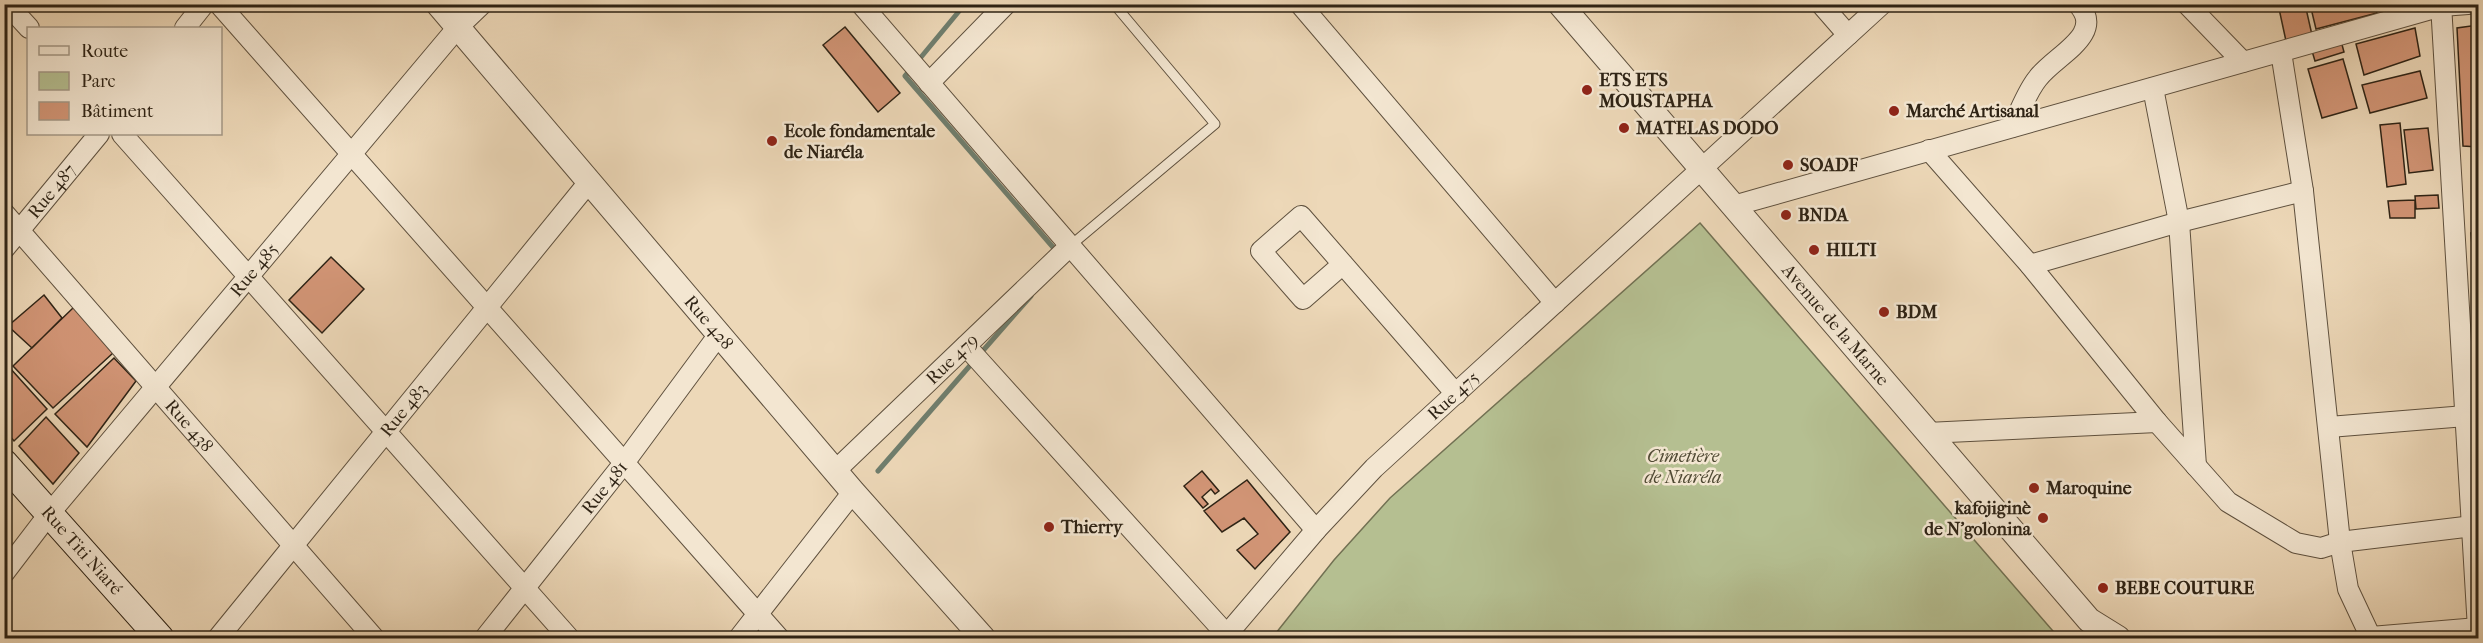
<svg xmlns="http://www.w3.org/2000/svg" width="2483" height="643" font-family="'IM FELL French Canon',serif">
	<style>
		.green { fill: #b5bf91; stroke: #727153; stroke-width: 1.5 }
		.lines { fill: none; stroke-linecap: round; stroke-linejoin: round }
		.stream { stroke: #6f7e6e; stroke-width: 5 }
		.building { fill: #d29576; stroke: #2e2315; stroke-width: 1.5 }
		.service-casing { stroke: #5e503e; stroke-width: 11 }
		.minor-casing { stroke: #5e503e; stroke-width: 22 }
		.tertiary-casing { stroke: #5e503e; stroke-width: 26 }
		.secondary-casing { stroke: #2e2315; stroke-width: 29 }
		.service { stroke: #f3e6d1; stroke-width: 9 }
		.minor { stroke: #f3e6d1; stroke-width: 20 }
		.tertiary { stroke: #f3e6d1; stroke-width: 24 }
		.secondary { stroke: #f3e6d1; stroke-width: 27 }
		.poi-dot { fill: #8f2418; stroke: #f3e6d1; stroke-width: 2 }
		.labels { text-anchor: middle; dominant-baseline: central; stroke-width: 5; stroke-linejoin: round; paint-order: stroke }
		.poi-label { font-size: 18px; font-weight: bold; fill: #2e2315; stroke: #f3e6d1; text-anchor: start }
		.street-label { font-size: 18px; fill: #2e2315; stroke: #f3e6d1 }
		.park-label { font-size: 18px; font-style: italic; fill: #504a34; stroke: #f3e6d1 }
	</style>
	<rect width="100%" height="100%" fill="#edd8b8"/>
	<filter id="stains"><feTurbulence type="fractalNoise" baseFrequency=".00333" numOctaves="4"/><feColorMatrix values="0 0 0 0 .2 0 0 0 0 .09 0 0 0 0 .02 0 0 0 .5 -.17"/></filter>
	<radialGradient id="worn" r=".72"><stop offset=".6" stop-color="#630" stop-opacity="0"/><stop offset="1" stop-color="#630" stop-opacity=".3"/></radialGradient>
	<path class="green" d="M1700 223 2059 638H1272L1334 560 1390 498Z"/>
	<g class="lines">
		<path class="stream" d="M917 62 965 4
			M911 69 905 76 1058 253
			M980 354 1031 296
			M878 471 974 361"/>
	</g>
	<path class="building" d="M2278 4H2305L2312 35 2286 41Z
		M2310 4H2374L2377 13 2316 29Z
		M2478 25V147L2463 146 2457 28Z
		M845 27 900 93 878 112 823 45Z
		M2415 28 2420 56 2364 75 2356 44Z
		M2341 41 2344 52 2315 61 2312 51Z
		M2343 59 2357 108 2322 118 2308 69Z
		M2420 71 2427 98 2370 113 2362 85Z
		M2400 123 2406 184 2387 187 2380 125Z
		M2428 128 2433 170 2409 173 2404 130Z
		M2438 195 2439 208 2416 209 2415 196Z
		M2415 200V218H2390L2388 201Z
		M2471 233H2478V322Z
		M331 257 364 289 322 333 289 300Z
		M44 295 62 318 32 348 8 326Z
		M74 307 113 353 53 408 13 366Z
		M114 358 136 381 87 447 55 414Z
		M9 367 47 409 14 441 4 429V372Z
		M46 417 79 453 53 484 19 446Z
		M1202 471 1219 491 1215 494 1211 489 1202 497 1208 504 1203 508 1184 486Z
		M1247 480 1290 532 1255 569 1237 550 1258 534 1244 518 1222 532 1204 511Z"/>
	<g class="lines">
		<defs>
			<path id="service" d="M1070 246 1215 124 1114 4"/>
			<g id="minor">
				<path d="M7 4 29 28"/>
				<path d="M219 4 779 638"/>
				<path d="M861 4 1316 530"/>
				<path d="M1300 4 1555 303"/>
				<path d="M1821 4 1848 35"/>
				<path d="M2187 4 2243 62"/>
				<path d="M2441 4 2478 629"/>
				<path d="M185 28 204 4"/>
				<path d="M2281 52 2303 191 2340 542 2348 589 2371 638"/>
				<path d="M929 83 1006 4"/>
				<path d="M2153 88 2179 222 2196 466"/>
				<path d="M2012 127C2020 112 2027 91 2038 78 2055 55 2106 35 2078 4"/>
				<path d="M122 134 569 638"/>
				<path d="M1929 150 2030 265 2157 422 2228 502 2296 543 2321 548 2340 542 2473 526"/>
				<path d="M1733 206 2442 6 2468 4"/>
				<path id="s1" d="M4 213 374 638"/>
				<path id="s2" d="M4 249 99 134"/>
				<path d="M1343 264 1303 299 1261 251 1301 216 1456 394"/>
				<path d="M2030 265 2179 222 2303 191"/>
				<path d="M966 346 1227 635"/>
				<path d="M2329 427 2478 415"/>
				<path d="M1927 433 2157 422"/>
				<path id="s3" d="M835 471 1070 246"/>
				<path id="s4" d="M4 573 49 514 458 27 482 4"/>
				<path d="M2371 637 2478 628"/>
				<path id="s5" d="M218 638 589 182"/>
				<path id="s6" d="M485 638 624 463 720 333"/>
				<path d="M739 638 853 492"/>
				<path id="s7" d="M1224 638 1316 530 1374 468 1882 4"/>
			</g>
			<g id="tertiary">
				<path id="s8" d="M438 4 853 492 983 638"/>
				<path id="s9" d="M1560 4 2089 620 2118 638"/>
			</g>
			<g id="secondary">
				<path id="s10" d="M4 463 160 638"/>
			</g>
		</defs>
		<use href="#service" class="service-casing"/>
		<use href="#minor" class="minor-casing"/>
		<use href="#tertiary" class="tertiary-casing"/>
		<use href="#secondary" class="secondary-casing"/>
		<use href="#service" class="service"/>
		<use href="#minor" class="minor"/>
		<use href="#tertiary" class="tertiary"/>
		<use href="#secondary" class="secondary"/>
	</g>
	<g class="poi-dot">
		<circle cx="1587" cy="90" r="6"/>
		<circle cx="1894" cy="111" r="6"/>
		<circle cx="1624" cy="128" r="6"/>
		<circle cx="772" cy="141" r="6"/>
		<circle cx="1788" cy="165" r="6"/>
		<circle cx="1786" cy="215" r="6"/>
		<circle cx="1814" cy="250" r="6"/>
		<circle cx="1884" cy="312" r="6"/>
		<circle cx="2034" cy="488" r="6"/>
		<circle cx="2043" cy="518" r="6"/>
		<circle cx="1049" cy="527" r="6"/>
		<circle cx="2103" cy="588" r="6"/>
	</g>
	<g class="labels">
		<g class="poi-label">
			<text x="1599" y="80">ETS ETS<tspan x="1599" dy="21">MOUSTAPHA</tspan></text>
			<text x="1906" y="111">Marché Artisanal</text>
			<text x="1636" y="128">MATELAS DODO</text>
			<text x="784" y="131">Ecole fondamentale<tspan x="784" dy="21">de Niaréla</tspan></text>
			<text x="1800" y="165">SOADF</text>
			<text x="1798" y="215">BNDA</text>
			<text x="1826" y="250">HILTI</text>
			<text x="1896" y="312">BDM</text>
			<text x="2046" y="488">Maroquine</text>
			<text x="2031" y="508" text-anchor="end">kafojiginè<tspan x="2031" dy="21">de N'golonina</tspan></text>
			<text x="1061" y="527">Thierry</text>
			<text x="2115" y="588">BEBE COUTURE</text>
		</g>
		<g class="street-label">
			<text stroke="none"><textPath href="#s2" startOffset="75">Rue 487</textPath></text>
			<text stroke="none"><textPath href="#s4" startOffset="393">Rue 485</textPath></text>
			<text stroke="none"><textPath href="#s8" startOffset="418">Rue 428</textPath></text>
			<text stroke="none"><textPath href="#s9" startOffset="423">Avenue de la Marne</textPath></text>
			<text stroke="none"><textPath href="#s3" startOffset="162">Rue 479</textPath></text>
			<text stroke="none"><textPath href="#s7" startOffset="334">Rue 475</textPath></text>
			<text stroke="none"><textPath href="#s5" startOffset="294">Rue 483</textPath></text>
			<text stroke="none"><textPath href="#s1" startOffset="282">Rue 438</textPath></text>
			<text stroke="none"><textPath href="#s6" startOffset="192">Rue 481</textPath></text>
			<text stroke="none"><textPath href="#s10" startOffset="117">Rue Titi Niaré</textPath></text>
		</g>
		<g class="park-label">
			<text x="1683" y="456">Cimetière<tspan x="1683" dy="21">de Niaréla</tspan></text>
		</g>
	</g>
	<rect width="2483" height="643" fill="none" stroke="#edd8b8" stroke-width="24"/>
	<rect x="6" y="6" width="2471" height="631" fill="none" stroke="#2e2315" stroke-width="3"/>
	<rect x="12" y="12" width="2459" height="619" fill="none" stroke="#2e2315" stroke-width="1.5"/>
	<rect x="27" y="27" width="195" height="108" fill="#f3e6d1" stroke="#a49886" stroke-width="1.5"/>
	<rect x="39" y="46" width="30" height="9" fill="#f3e6d1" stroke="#a49886" stroke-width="1.5"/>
	<text x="81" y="57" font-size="18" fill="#2e2315">Route</text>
	<rect x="39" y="72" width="30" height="18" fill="#b5bf91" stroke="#a49886" stroke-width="1.5"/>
	<text x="81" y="87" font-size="18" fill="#2e2315">Parc</text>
	<rect x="39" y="102" width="30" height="18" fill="#d29576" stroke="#a49886" stroke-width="1.5"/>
	<text x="81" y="117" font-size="18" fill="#2e2315">Bâtiment</text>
	<rect width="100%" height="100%" filter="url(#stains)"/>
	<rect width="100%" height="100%" fill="url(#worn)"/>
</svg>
